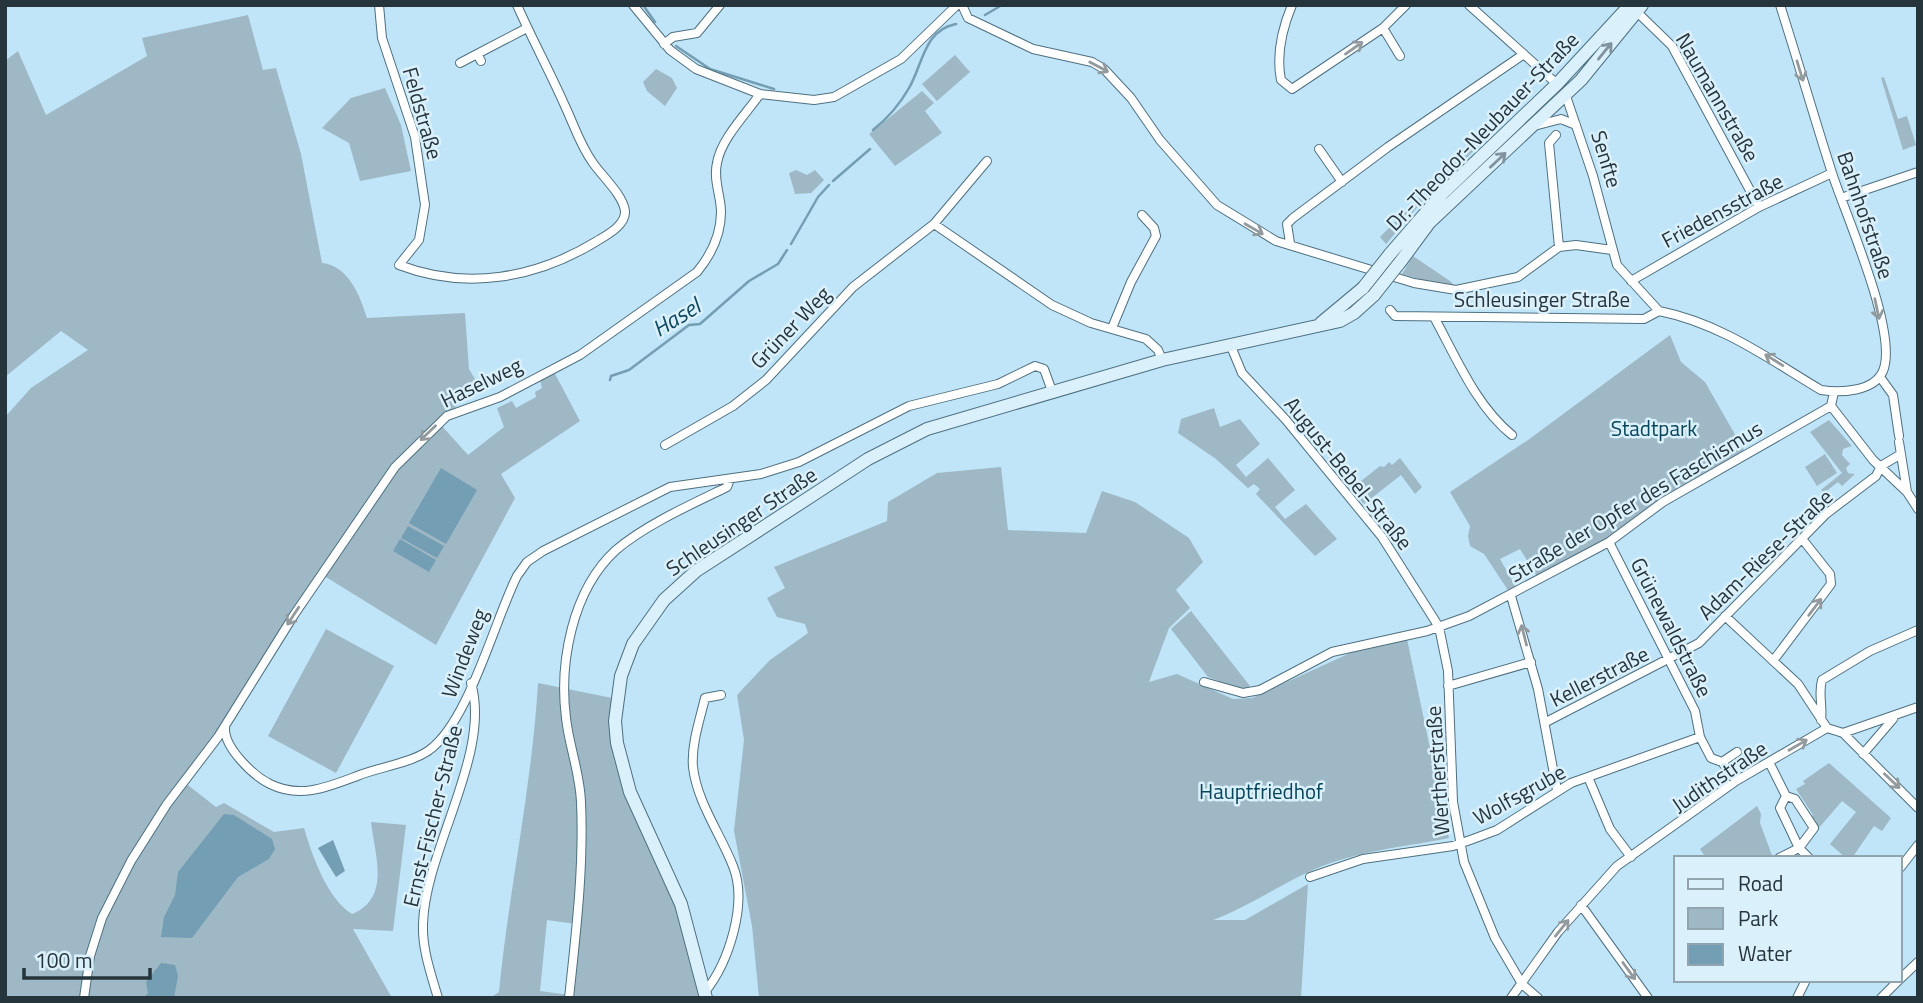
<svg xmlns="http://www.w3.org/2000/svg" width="1923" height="1003" font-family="'Titillium Web',sans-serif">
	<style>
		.green { fill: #9eb8c5; fill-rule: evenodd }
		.water { fill: #749eb3 }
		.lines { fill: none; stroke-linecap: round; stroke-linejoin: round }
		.stream { stroke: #749eb3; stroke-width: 2.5 }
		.street-casing { stroke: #4e7080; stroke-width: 10 }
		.secondary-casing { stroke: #4e7080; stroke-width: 14 }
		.street { stroke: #fff; stroke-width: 8 }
		.secondary { stroke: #daf0fb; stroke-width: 12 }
		.secondary-bridge-casing { stroke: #4e7080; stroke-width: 14; stroke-linecap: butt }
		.secondary-bridge { stroke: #daf0fb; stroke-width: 12 }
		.oneway { stroke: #929a9e }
		.oneway2 { stroke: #80929c }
		.labels { text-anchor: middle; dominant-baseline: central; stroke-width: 5; stroke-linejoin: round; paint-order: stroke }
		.street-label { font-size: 21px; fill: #26343c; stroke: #daf0fb }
		.park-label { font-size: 21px; fill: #08445a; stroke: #daf0fb }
		.water-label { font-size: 23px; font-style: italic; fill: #0d465d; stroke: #daf0fb }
	</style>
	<rect width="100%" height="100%" fill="#c0e5f8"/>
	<path class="green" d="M248 15 263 70 276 68 301 154 322 263C349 266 360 296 367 318L465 313 469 369 479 386 413 445 184 782 216 807 224 803 274 832 304 828C312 855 327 899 352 914 391 898 375 856 371 822L406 825 393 931 353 929 392 998H5V417L31 388 88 350 61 331 5 377V61L18 51 46 115 147 56 142 38Z
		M955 55 970 72 937 101 922 84Z
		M656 69 672 78 677 88 665 106 647 91 643 82Z
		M1884 77 1898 119 1907 116 1916 145 1903 150 1881 78Z
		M385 88 401 125 411 171 360 181 349 143 322 128 351 98Z
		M922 91 934 103 925 111 942 133 895 166 869 134Z
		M1488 128H1497L1426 197 1386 244 1380 237Z
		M796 170 807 175 815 170 824 180 811 193 795 194 789 173Z
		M1413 256 1450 281 1455 286 1436 284 1402 274Z
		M1670 335 1681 362 1705 382 1745 452 1608 540 1538 578 1520 549 1500 559 1517 589 1510 593 1484 554 1470 546 1468 536 1470 526 1450 492 1528 440Z
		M554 372 580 421 501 474 515 498 436 645 321 574 395 467 442 426 468 455 504 427 497 408 512 401 516 408 536 397 535 392 542 388 540 380Z
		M1214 408 1220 427 1240 419 1260 444 1236 465 1246 477 1268 458 1295 490 1275 507 1285 519 1306 504 1337 539 1315 556 1256 494 1260 489 1254 484 1248 488 1216 459 1178 433 1181 419Z
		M1829 420 1852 446 1843 449 1842 455 1850 464 1846 468 1848 473 1855 474 1842 486 1838 482 1824 493 1821 490 1842 473 1810 432Z
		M1825 454 1837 473 1817 486 1805 467Z
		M1400 458 1422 487 1415 494 1401 475 1364 504 1351 489 1380 466 1384 467 1389 462 1392 465Z
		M1001 467 1008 530 1086 533 1102 491 1135 502 1189 538 1203 562 1176 590 1190 608 1169 628 1149 682 1177 674 1233 699 1252 698 1361 648 1407 639 1449 838C1404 847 1356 851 1313 870 1279 885 1248 907 1213 920H1245L1308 884 1301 998H759L752 926 734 831 744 740 737 695 770 660 808 633 805 624 777 617 767 598 785 588 774 567 887 521 888 502 937 473Z
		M1191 611 1250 686 1243 690 1208 677 1171 629Z
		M326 629 394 666 336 773 268 736Z
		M538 683 617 699V743L667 873 706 998H490L499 992C509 888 532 787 538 683ZM547 920 576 924 569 995 540 991Z
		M1829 763 1891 818 1882 831 1874 826 1852 858H1846L1830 844 1856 812 1842 801 1818 829 1809 818 1813 815 1796 789 1805 784 1803 781Z
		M1757 806 1761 814 1760 823 1773 858H1706L1700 849Z"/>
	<path class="water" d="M441 468 477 490 446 544 409 523Z
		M408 526 444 546 437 558 401 538Z
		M400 539 436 560 429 572 393 551Z
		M224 814 234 815 272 839 275 849 269 859 238 877 192 938 161 937 164 917 175 895 178 872Z
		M333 840 345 871 336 877 318 848Z
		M161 963 175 965 178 976 174 998H144L148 993 146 982Z"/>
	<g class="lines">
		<path class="stream" d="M643 5 655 22
			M985 15 1002 5
			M676 46 710 69 774 89
			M873 130C888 118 900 104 909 88 923 64 924 30 956 24
			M833 181 870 149
			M791 244 818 197 829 185
			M610 380 611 376 629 370 689 325 700 324 749 281 778 264 787 250"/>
		<defs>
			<path id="street" d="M379 5 382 38 415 137 425 205 419 240 399 265C467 291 537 278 597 241 607 235 626 225 625 211 623 195 602 176 593 163 580 145 574 125 565 106 550 72 532 39 517 5
				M633 5 670 50 696 69 760 94 814 100 834 97 901 59 957 5
				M962 5 968 18 1033 49 1092 62 1104 69 1131 98 1160 140 1217 205 1276 241 1414 283 1456 290 1518 277 1559 247 1576 245 1612 250
				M1292 5C1282 29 1276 55 1281 80L1292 89 1383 28 1406 5
				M1469 5 1557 84
				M1637 12 1672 46 1759 207
				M1383 28 1400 56
				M664 44 673 37 697 33 720 5
				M481 61 477 54 527 28
				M460 63 477 54
				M1566 96 1593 176 1617 265 1659 311
				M1534 126 1561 119 1576 125
				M1556 135 1549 143 1559 247
				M1319 149 1342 182
				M1841 198 1918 172
				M934 224 987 161
				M1290 243 1287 224 1293 218 1388 147 1524 54
				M1631 281 1759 207 1832 173
				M1390 310 1395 316 1644 319 1659 311C1720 323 1769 359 1821 390 1840 393 1874 392 1883 371 1899 333 1845 214 1832 173 1814 117 1798 61 1780 5
				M1434 317C1456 357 1476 406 1512 435
				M1112 328 1131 282 1156 236 1154 228 1142 215
				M1230 344 1242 373 1286 420 1382 537 1439 627 1448 671 1453 802 1464 862 1495 938 1522 984 1538 998
				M1880 377 1893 395 1899 436
				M1831 406 1873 460 1907 492
				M1899 442 1907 492 1918 509
				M665 445 733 406 766 380 853 287 934 224 1052 305 1091 323 1146 339 1158 350 1162 360
				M1609 542 1695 711 1700 737 1711 758 1722 762
				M1511 596 1538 689 1557 790
				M1725 616 1798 684 1827 728
				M1773 661 1831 584 1830 574 1803 540
				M1204 682 1243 693 1260 690 1332 652 1427 631 1469 616 1609 542 1663 502 1831 406 1834 392
				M1448 686 1531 662
				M1821 720C1823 705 1818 694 1822 680L1870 651 1918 630
				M1546 722 1699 643 1826 514 1876 476 1881 466 1901 454
				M225 728C224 747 252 775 270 784 300 799 328 787 357 776 379 767 408 764 428 751 468 724 494 622 517 576L527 562 543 551 670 487 761 474 799 462 909 406 998 384 1035 366 1044 369 1052 391
				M1827 728 1843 733 1918 808
				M1843 733 1918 707
				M1863 754 1893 719
				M1769 762 1786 796 1780 808 1799 848 1809 858
				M1588 777 1610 829 1631 857
				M1736 781 1722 762 1737 752
				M1779 858 1799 848 1814 828 1795 799 1786 796
				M1900 868 1918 845
				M1310 877 1363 859 1453 846 1473 839 1497 830 1571 783 1700 737
				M1581 905 1648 998
				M1900 979 1918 962
				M705 992C729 962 748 903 733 866 720 833 697 802 693 767 691 745 700 719 705 698L721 695
				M84 998 90 956 102 918 131 861 167 804 218 737 294 615 395 467 447 416 500 397 580 355 697 272C711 255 721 235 721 212 721 196 713 180 717 163 721 139 746 114 760 94
				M438 998C431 974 422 949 423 924 425 850 492 753 471 683
				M569 998C576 933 584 867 581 802 580 773 569 746 566 718 559 663 572 590 616 550 645 525 692 504 727 487L730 479
				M1511 998 1558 932 1617 866 1736 781 1827 728
				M1797 998 1806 980
				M1881 998 1899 980"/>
			<path id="secondary" d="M1390 254 1442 194 1557 84 1630 5
				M1401 261 1429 223 1581 80 1642 5
				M1321 323 1363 288
				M706 998 681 904 630 792 617 743 615 721 621 676 633 644 664 600 696 571 816 493 868 459 927 429 1162 360 1340 321 1354 313 1374 295"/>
		</defs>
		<use href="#street" class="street-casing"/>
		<use href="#secondary" class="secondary-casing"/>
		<use href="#street" class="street"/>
		<use href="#secondary" class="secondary"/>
		<defs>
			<path id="secondary-bridge" d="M1363 288 1390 254
				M1374 295 1401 261"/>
		</defs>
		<use href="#secondary-bridge" class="secondary-bridge-casing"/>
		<use href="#secondary-bridge" class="secondary-bridge"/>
	</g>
	<defs><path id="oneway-shaft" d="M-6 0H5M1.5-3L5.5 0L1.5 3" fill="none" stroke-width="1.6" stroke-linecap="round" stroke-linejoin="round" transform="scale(1.75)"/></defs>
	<g class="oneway">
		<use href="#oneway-shaft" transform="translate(1354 48) rotate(-35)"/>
		<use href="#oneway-shaft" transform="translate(1099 67) rotate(28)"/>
		<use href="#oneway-shaft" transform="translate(1800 71) rotate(73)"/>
		<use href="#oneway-shaft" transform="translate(1254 229) rotate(30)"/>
		<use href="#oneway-shaft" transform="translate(1877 309) rotate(78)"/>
		<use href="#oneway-shaft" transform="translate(1774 360) rotate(-148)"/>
		<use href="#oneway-shaft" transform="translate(428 433) rotate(136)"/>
		<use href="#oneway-shaft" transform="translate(1815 607) rotate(-53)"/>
		<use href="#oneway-shaft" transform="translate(293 616) rotate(123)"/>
		<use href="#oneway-shaft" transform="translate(1524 635) rotate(-104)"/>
		<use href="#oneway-shaft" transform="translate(1798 745) rotate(-30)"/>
		<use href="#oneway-shaft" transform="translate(1892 781) rotate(43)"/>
		<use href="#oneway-shaft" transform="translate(1562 928) rotate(-51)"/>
		<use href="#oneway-shaft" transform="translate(1629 971) rotate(54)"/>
	</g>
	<g class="oneway2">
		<use href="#oneway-shaft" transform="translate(1605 51) rotate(-51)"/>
		<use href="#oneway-shaft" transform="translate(1498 160) rotate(-43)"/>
	</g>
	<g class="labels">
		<g class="street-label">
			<text transform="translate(1718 97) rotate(60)">Naumannstraße</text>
			<text transform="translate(423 113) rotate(74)">Feldstraße</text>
			<text transform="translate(1482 131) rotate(-46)">Dr.-Theodor-Neubauer-Straße</text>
			<text transform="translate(1607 159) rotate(73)">Senfte</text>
			<text transform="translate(1722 210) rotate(-28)">Friedensstraße</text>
			<text transform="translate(1866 215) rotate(71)">Bahnhofstraße</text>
			<text x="1542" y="299">Schleusinger Straße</text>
			<text transform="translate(790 327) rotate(-46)">Grüner Weg</text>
			<text transform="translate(481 382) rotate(-26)">Haselweg</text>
			<text transform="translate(1349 473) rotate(51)">August-Bebel-Straße</text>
			<text transform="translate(1635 501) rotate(-31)">Straße der Opfer des Faschismus</text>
			<text transform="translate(741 521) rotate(-34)">Schleusinger Straße</text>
			<text transform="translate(1765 554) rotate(-44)">Adam-Riese-Straße</text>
			<text transform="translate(1672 627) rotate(63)">Grünewaldstraße</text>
			<text transform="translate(464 653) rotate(-69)">Windeweg</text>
			<text transform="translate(1599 676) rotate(-27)">Kellerstraße</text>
			<text transform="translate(1437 771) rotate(-94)">Wertherstraße</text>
			<text transform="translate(1719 776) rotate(-34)">Judithstraße</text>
			<text transform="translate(1519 794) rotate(-29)">Wolfsgrube</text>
			<text transform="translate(432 816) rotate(-76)">Ernst-Fischer-Straße</text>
		</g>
		<g class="park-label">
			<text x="1654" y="428">Stadtpark</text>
			<text x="1261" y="791">Hauptfriedhof</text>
		</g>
		<g class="water-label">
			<text transform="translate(676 317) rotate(-32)">Hasel</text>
		</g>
	</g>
	<rect width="1923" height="1003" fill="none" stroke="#26343c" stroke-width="14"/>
	<rect x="1674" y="856" width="228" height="126" fill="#daf0fb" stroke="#92a5af" stroke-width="2"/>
	<rect x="1688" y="879" width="35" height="10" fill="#daf0fb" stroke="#92a5af" stroke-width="2"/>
	<text x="1738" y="891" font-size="21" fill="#26343c">Road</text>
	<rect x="1688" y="908" width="35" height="21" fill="#9eb8c5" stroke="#92a5af" stroke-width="2"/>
	<text x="1738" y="926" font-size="21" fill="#26343c">Park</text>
	<rect x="1688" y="944" width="35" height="21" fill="#749eb3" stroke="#92a5af" stroke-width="2"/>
	<text x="1738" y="961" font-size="21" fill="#26343c">Water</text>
	<path d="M24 968v10h126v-10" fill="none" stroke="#26343c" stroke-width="3.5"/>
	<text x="35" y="968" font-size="21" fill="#26343c" stroke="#daf0fb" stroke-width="5" paint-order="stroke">100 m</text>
</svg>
